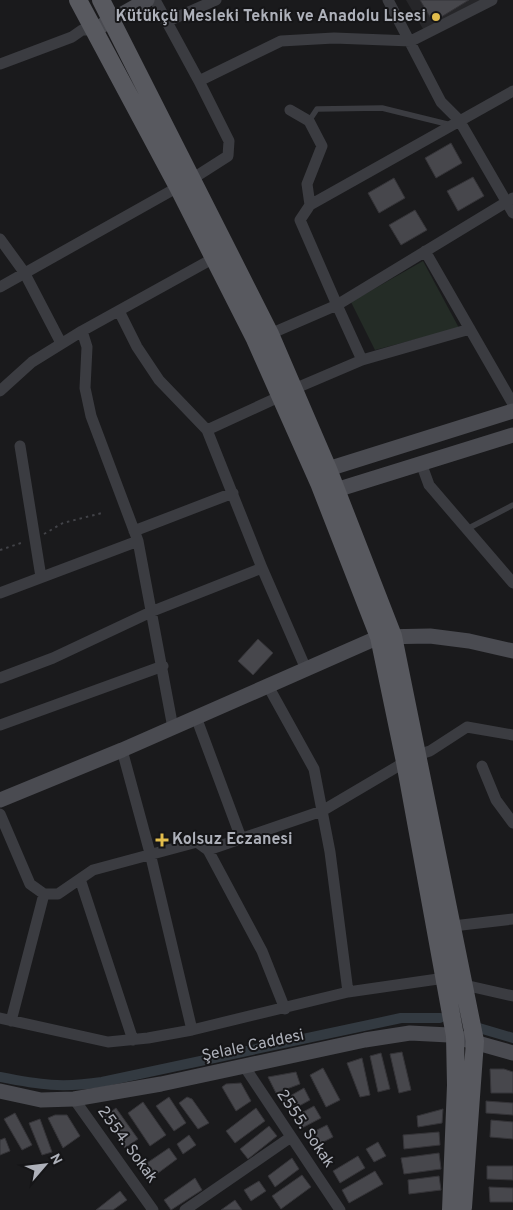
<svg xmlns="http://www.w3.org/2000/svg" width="513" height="1210" font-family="Overpass,sans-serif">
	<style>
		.built { fill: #262629 }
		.green { fill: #242c26 }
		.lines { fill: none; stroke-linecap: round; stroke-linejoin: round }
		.canal { stroke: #333a41; stroke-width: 10 }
		.building { fill: #47474c; stroke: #353438 }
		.path { stroke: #424348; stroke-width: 2; stroke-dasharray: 2.5 4; stroke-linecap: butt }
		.lane { stroke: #3b3c41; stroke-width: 5.5 }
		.street { stroke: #3b3c41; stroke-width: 11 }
		.secondary { stroke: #4a4b51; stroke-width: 15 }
		.primary { stroke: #58595f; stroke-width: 18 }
		.poi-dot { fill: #e2bd4c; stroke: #151517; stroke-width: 2 }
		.labels { text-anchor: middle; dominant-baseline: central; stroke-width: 4; stroke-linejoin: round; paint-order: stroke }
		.poi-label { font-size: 16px; font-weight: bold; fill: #aeb1ba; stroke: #151517; text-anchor: end }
		.street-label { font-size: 16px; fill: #aeb1ba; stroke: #151517 }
	</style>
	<rect width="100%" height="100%" fill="#1a1a1c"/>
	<path class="built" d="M406 0H484L426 34Z"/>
	<path class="green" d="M423 261 459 328 375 350 351 302Z"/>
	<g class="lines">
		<path class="canal" d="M479 1028 513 1038
			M0 1077C40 1085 62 1088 102 1082L401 1018H440"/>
	</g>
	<path class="building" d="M420 0H469L433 22Z
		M451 143 462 163 436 178 425 158Z
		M473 177 484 196 458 211 447 191Z
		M394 178 405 198 379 213 368 193Z
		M415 210 427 230 401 245 389 225Z
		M258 639 273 653 253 675 238 661Z
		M402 1052 411 1090 399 1093 390 1054Z
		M381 1053 390 1089 378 1092 370 1056Z
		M362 1058 370 1095 360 1097 347 1063Z
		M323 1068 340 1100 326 1107 310 1075Z
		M490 1069H504L513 1072V1093H491Z
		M296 1072 300 1084 276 1093 268 1077Z
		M241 1083 251 1101 236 1111 222 1087 226 1084Z
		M304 1088 310 1100 290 1111 283 1100Z
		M169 1097 186 1123 174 1131 156 1106Z
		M187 1097 192 1099 209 1123 198 1129 179 1103Z
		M486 1101 513 1103V1115L486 1113Z
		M143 1102 166 1135 150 1146 128 1113Z
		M314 1106 321 1118 300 1129 294 1117Z
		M116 1108 138 1139 125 1148 104 1117Z
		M256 1108 265 1121 235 1143 226 1131Z
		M443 1109 442 1123 418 1127 417 1116Z
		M15 1113 32 1145 22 1150 4 1119Z
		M55 1115H67L80 1136 63 1148 48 1118Z
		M40 1119 52 1152 42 1155 29 1123Z
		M491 1120 513 1122V1139L490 1137Z
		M327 1125 333 1137 315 1146 309 1134Z
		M269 1126 277 1136 248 1159 240 1149Z
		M439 1132 440 1145 404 1149 403 1135Z
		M189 1135 196 1145 183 1154 177 1144Z
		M5 1138 10 1151 0 1155V1140Z
		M378 1142 386 1156 374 1162 366 1149Z
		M169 1148 177 1159 150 1179 141 1167Z
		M439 1153 441 1169 404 1174 401 1158Z
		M358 1156 365 1168 340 1183 333 1171Z
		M292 1158 299 1169 275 1187 268 1176Z
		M487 1166H513V1180L487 1179Z
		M375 1171 383 1184 349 1203 342 1190Z
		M302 1175 311 1187 281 1209 272 1196Z
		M439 1176 441 1190 409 1194 408 1180Z
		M195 1178 202 1190 171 1210 164 1200Z
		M259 1181 266 1191 251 1201 244 1190Z
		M489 1187 513 1188V1202H490Z
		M120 1191 127 1200 113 1210H96Z
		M235 1200 242 1210H221Z"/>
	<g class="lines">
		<path class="path" d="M44 534 63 523 102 513
			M0 550 24 542"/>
		<path class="lane" d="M309 121 317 109 382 108 451 125
			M467 529 513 505"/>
		<path class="street" d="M155 0 199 81 229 141 228 156 192 179
			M388 0 441 102 459 120 513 213
			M166 22 216 0
			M0 64 72 37 82 30H94
			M199 81 281 41 334 38 411 41 492 0
			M290 110 309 121 322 146 307 184 310 205
			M0 239 24 272 61 343
			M425 251 513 404
			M0 287 178 187
			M119 311 137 347 159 380 207 430 262 568 306 669
			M270 334 337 305 300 220 310 205 513 91
			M362 360 337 305 513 198
			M294 389 362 360 470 329
			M0 391 32 362 82 331
			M207 430 281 396
			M20 446 41 577
			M421 463 429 485 513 583
			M134 531 233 493
			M0 593 138 541
			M0 678 53 658 153 611 262 568
			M268 686 314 769 330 852 348 992
			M196 717 241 838
			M0 725 163 666
			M173 728 138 541 91 416 85 388 87 347 82 331 214 258
			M122 750 150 853 192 1030
			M417 755 430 751 467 727 513 735
			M482 766 496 800 513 823
			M0 814 30 884 44 894H58L93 870 197 842 208 850 322 811 405 762
			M208 850 262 951 285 1009
			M80 879 133 1040
			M453 926 513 919
			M0 1018 108 1042 148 1038 192 1030 348 992 438 979 513 996
			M11 1021 44 894
			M244 1066 340 1210
			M74 1099 153 1210
			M185 1210 291 1137"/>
		<path class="secondary" d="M94 30 147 0
			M328 469 513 411
			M336 490 513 435
			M0 800 122 750 379 637 430 636 469 641 513 651
			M0 1091 41 1100 74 1099 161 1084 365 1040 410 1033 449 1035 513 1053"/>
		<path class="primary" d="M78 0 178 187 255 339 319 483 379 637 405 762 455 1036 456 1085 451 1210
			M101 0 270 334 328 469 393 636 475 1041 463 1207"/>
	</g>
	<g class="poi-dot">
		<circle cx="436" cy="17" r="5"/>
		<path d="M159.5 832.5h5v5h5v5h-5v5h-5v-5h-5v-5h5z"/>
	</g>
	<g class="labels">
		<g class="poi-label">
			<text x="426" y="17">Kütükçü Mesleki Teknik ve Anadolu Lisesi</text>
			<text x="172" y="840" text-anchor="start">Kolsuz Eczanesi</text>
		</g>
		<g class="street-label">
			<text transform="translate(253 1046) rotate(-12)">Şelale Caddesi</text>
			<text transform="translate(305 1129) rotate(56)">2555. Sokak</text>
			<text transform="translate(127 1145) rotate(54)">2554. Sokak</text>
		</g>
	</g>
	<g transform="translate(45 1165) rotate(62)" stroke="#151517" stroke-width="4" paint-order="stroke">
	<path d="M0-4L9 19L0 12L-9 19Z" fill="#aeb1ba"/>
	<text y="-8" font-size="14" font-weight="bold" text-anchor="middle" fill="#aeb1ba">N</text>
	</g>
</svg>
